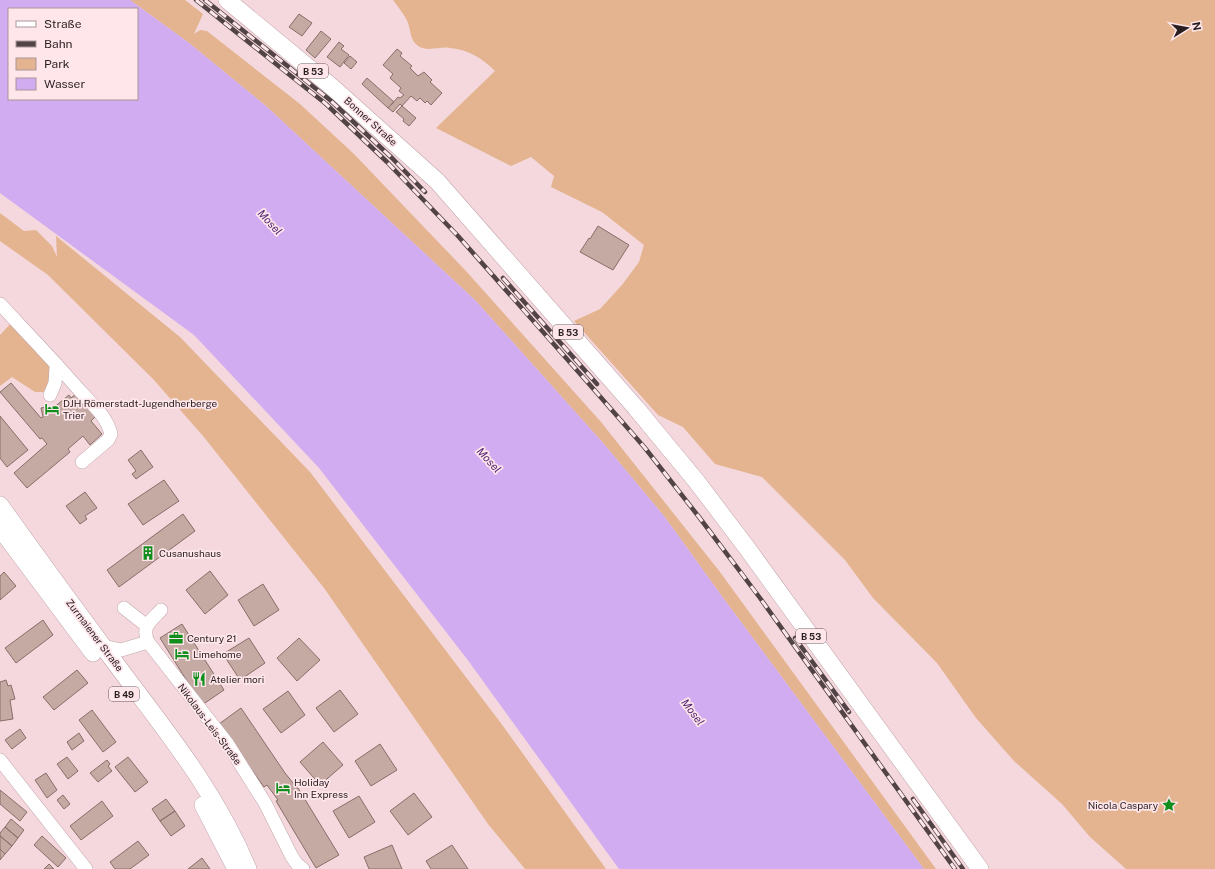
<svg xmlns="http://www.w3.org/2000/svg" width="1215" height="869" font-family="'Public Sans',sans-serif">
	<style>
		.green { fill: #e3b48f }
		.water { fill: #d1acf1; fill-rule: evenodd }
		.building { fill: #c5aaa4; stroke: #876e68 }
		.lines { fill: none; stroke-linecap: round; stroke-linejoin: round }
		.minor-casing { stroke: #c2a6ac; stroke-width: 14 }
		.major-casing { stroke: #c2a6ac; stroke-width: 18 }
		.minor { stroke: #fff; stroke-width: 13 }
		.major { stroke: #fff; stroke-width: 17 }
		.rail-casing { stroke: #524446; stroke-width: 4.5 }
		.rail { stroke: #fee6eb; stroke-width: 3; stroke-dasharray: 9; stroke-linecap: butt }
		.labels { text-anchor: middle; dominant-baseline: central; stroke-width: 3.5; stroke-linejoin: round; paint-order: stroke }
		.shield { fill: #fee6eb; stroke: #68595c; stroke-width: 1 }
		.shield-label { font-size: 9px; font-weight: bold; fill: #281d1f }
		.street-label { font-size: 10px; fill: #281d1f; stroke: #fee6eb }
		.poi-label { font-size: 10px; fill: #281d1f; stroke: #fee6eb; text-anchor: start }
		.water-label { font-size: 11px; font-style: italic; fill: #552675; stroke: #fee6eb }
	</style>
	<rect width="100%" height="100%" fill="#f4d8dd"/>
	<path class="green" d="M130 0H185L203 14 194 34 200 30 207 31 300 104 354 154 420 223 466 271 601 422 720 572 936 869H924L724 599 664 516 604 444 475 300 266 106 189 43Z
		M393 0H1215V869H1126L1090 837 1062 804 1014 761 976 718 937 663 873 598 845 560 762 477 715 464 683 427 658 415 574 321 600 309 622 285 639 262 644 245 602 212 551 187 554 176 531 157 511 166 436 128 495 71C482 58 469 50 450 48 440 46 426 53 417 45 410 39 411 32 408 23 405 15 398 7 393 0Z
		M0 213 24 231 36 230 52 246 57 257 56 236 180 337 310 472 500 722 606 869H525L488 824 324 588 203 436 154 380 48 275 0 241Z
		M12 322 50 362V386L43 392H35L12 377 0 386V335Z"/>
	<path class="water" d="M0 0H130L189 43 266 106 475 300 604 444 664 516 724 599 924 869H619L467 659 319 468 194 335 0 193ZM9 9H137V99H9Z"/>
	<path class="building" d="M299 14 312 23 302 36 289 27Z
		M321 31 331 39 315 58 306 50Z
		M339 42 344 46 341 49 349 55 340 67 327 57Z
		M397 49 402 53 400 56 412 66 410 68 418 76 424 72 432 80 430 82 442 93 431 105 427 101 425 103 420 98 417 101 411 96 402 106 400 104 393 112 388 108 398 97 400 98 404 95 399 91 401 88 390 78 393 74 383 65Z
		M350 56 357 62 351 69 344 63Z
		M367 78 394 102 388 108 362 84Z
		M402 106 416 118 409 126 403 121 404 119 396 112Z
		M598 226 629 245 613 270 580 252 589 238 590 239Z
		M11 383 41 418 43 417 41 408 46 407 47 413 69 395 71 398 77 393 96 416 91 421 102 434 90 445 83 436 68 449 70 452 27 488 14 473 47 444 42 438 40 439 0 392Z
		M0 416 28 450 7 467 0 458Z
		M141 450 153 467 136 479 132 474 136 471 128 460Z
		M164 480 179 501 143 525 128 504Z
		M85 492 97 508 85 516 87 519 80 524 66 506Z
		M183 514 195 531 119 587 107 570Z
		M210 571 228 595 205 614 186 590Z
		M4 572 16 586 0 600V576Z
		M263 584 279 610 254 626 238 600Z
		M43 620 53 635 16 663 5 648Z
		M182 624 224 690 202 705 160 638Z
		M249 638 265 663 240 680 223 654Z
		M299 638 320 660 297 681 277 658Z
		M77 670 88 683 54 710 43 697Z
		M6 680 8 686 11 685 15 699 10 700 13 719 0 721V682Z
		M340 690 358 714 334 732 316 708Z
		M288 691 305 715 281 733 263 709Z
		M241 708 285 773 297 788H298L339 855 316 868 276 801 278 800 267 785 264 787 219 724Z
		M92 710 116 742 103 752 79 720Z
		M20 729 26 738 12 749 5 740Z
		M79 733 84 741 72 750 67 742Z
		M323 742 343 765 320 785 300 762Z
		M380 744 397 770 371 786 355 761Z
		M67 757 78 771 68 779 57 764Z
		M128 757 148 782 135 792 115 767Z
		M107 760 110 764 108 766 112 771 98 782 90 773Z
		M46 773 57 790 47 798 35 780Z
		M0 790 27 812 20 821 0 804Z
		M414 793 432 817 408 835 390 811Z
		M63 795 70 804 64 809 57 800Z
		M359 796 375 822 349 838 333 811Z
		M166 799 175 811 160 821 152 809Z
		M102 801 113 816 81 840 70 826Z
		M175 811 185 826 171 836 160 821Z
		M11 819 24 830 18 838 5 827Z
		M5 827 18 838 12 846 0 836V833Z
		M0 836 12 846 5 854 0 849Z
		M42 836 66 858 58 867 34 845Z
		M138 841 149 855 130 869H115L110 862Z
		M392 845 402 869H369L364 857Z
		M452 845 468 869H431L426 861Z
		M0 849 5 854 0 860Z
		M202 858 210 869H188Z
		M49 864 54 869H44Z"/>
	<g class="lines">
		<defs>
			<path id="minor" d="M0 304C27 333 55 362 81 392 92 404 107 417 111 434L108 440 82 462
				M50 395 55 383 56 368 57 365
				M124 608 147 626
				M161 610C151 621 141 626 148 642L227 743 265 803 292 857 297 864 303 869
				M103 646 121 650 148 642
				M0 760 86 869"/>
			<path id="major" d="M227 0 332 87 437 181 636 408 697 482 747 548 980 869
				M0 505C40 561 81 617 122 672 170 736 217 794 248 869
				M0 528 93 653
				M203 805 236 869"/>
		</defs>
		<use href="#minor" class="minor-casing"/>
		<use href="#major" class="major-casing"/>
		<use href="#minor" class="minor"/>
		<use href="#major" class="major"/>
		<defs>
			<path id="rail" d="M196 0 326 104 387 162 458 236 597 393 645 448 699 517 760 598 955 869
				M205 0 330 100 392 158 425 192
				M503 278 597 384
				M795 638 849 712
				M913 799 963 869"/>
		</defs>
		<use href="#rail" class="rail-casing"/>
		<use href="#rail" class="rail"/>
	</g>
	<defs>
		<symbol id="hotel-bare" viewBox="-9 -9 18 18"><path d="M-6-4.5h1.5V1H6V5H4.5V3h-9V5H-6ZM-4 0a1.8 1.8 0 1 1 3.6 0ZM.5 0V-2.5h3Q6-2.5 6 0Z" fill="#108f1c" stroke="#fee6eb" stroke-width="2.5" paint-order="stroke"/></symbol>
		<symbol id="building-bare" viewBox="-9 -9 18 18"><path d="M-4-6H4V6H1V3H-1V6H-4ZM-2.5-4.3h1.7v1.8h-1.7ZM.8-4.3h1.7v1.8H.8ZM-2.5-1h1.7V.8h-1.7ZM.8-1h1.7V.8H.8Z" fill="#108f1c" stroke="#fee6eb" stroke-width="2.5" paint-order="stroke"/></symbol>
		<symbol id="office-bare" viewBox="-9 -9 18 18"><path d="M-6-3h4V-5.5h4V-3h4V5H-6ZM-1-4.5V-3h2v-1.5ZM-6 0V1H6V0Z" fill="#108f1c" stroke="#fee6eb" stroke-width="2.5" paint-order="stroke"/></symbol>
		<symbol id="restaurant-bare" viewBox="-9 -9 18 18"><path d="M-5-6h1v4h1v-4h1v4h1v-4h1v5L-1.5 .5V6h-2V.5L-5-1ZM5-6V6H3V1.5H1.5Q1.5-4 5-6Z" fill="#108f1c" stroke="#fee6eb" stroke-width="2.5" paint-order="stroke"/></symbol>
		<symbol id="sight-bare" viewBox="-9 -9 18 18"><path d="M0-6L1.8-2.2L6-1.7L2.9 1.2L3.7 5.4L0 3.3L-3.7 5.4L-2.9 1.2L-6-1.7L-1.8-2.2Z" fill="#108f1c" stroke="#fee6eb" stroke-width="2.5" paint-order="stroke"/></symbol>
	</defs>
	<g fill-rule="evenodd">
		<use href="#hotel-bare" x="42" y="399" width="20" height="20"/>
		<use href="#building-bare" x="138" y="543" width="20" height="20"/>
		<use href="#office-bare" x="166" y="628" width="20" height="20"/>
		<use href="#hotel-bare" x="172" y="644" width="20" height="20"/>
		<use href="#restaurant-bare" x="189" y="669" width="20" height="20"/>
		<use href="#hotel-bare" x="273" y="778" width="20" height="20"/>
		<use href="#sight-bare" x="1159" y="795" width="20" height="20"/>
	</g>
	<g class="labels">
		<g class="shield">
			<rect x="298" y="64" width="30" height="14" rx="3"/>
			<rect x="553" y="325" width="30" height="14" rx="3"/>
			<rect x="796" y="629" width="30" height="14" rx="3"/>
			<rect x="109" y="687" width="30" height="14" rx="3"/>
		</g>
		<g class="shield-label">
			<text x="313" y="71">B 53</text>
			<text x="568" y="332">B 53</text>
			<text x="811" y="636">B 53</text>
			<text x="124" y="694">B 49</text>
		</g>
		<g class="street-label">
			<text transform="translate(371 121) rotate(42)">Bonner Straße</text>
			<text transform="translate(95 635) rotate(53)">Zurmaiener Straße</text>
			<text transform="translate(210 724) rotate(53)">Nikolaus-Leis-Straße</text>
		</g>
		<g class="poi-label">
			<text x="63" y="403">DJH Römerstadt-Jugendherberge<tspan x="63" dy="12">Trier</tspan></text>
			<text x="159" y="553">Cusanushaus</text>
			<text x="187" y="638">Century 21</text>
			<text x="193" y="654">Limehome</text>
			<text x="210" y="679">Atelier mori</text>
			<text x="294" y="782">Holiday<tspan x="294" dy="12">Inn Express</tspan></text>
			<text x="1158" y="805" text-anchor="end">Nicola Caspary</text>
		</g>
		<g class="water-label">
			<text transform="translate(270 222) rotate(47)">Mosel</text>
			<text transform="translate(489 460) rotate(47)">Mosel</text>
			<text transform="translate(693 712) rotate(53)">Mosel</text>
		</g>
	</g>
	<rect x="8" y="8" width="130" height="92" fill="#fee6eb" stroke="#a89699"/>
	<rect x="16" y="21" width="20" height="6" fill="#ffffff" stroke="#a89699"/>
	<text x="44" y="28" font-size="12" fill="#281d1f">Straße</text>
	<rect x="16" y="41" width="20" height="6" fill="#524446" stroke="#a89699"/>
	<text x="44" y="48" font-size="12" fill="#281d1f">Bahn</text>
	<rect x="16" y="58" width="20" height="12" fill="#e3b48f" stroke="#a89699"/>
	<text x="44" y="68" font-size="12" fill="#281d1f">Park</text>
	<rect x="16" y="78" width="20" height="12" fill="#d1acf1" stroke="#a89699"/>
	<text x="44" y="88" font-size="12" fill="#281d1f">Wasser</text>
	<g transform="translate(1187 28) rotate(79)" stroke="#fee6eb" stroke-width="3" paint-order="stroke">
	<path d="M0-3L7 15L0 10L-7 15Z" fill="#281d1f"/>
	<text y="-6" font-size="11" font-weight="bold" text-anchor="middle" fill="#281d1f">N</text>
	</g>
</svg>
